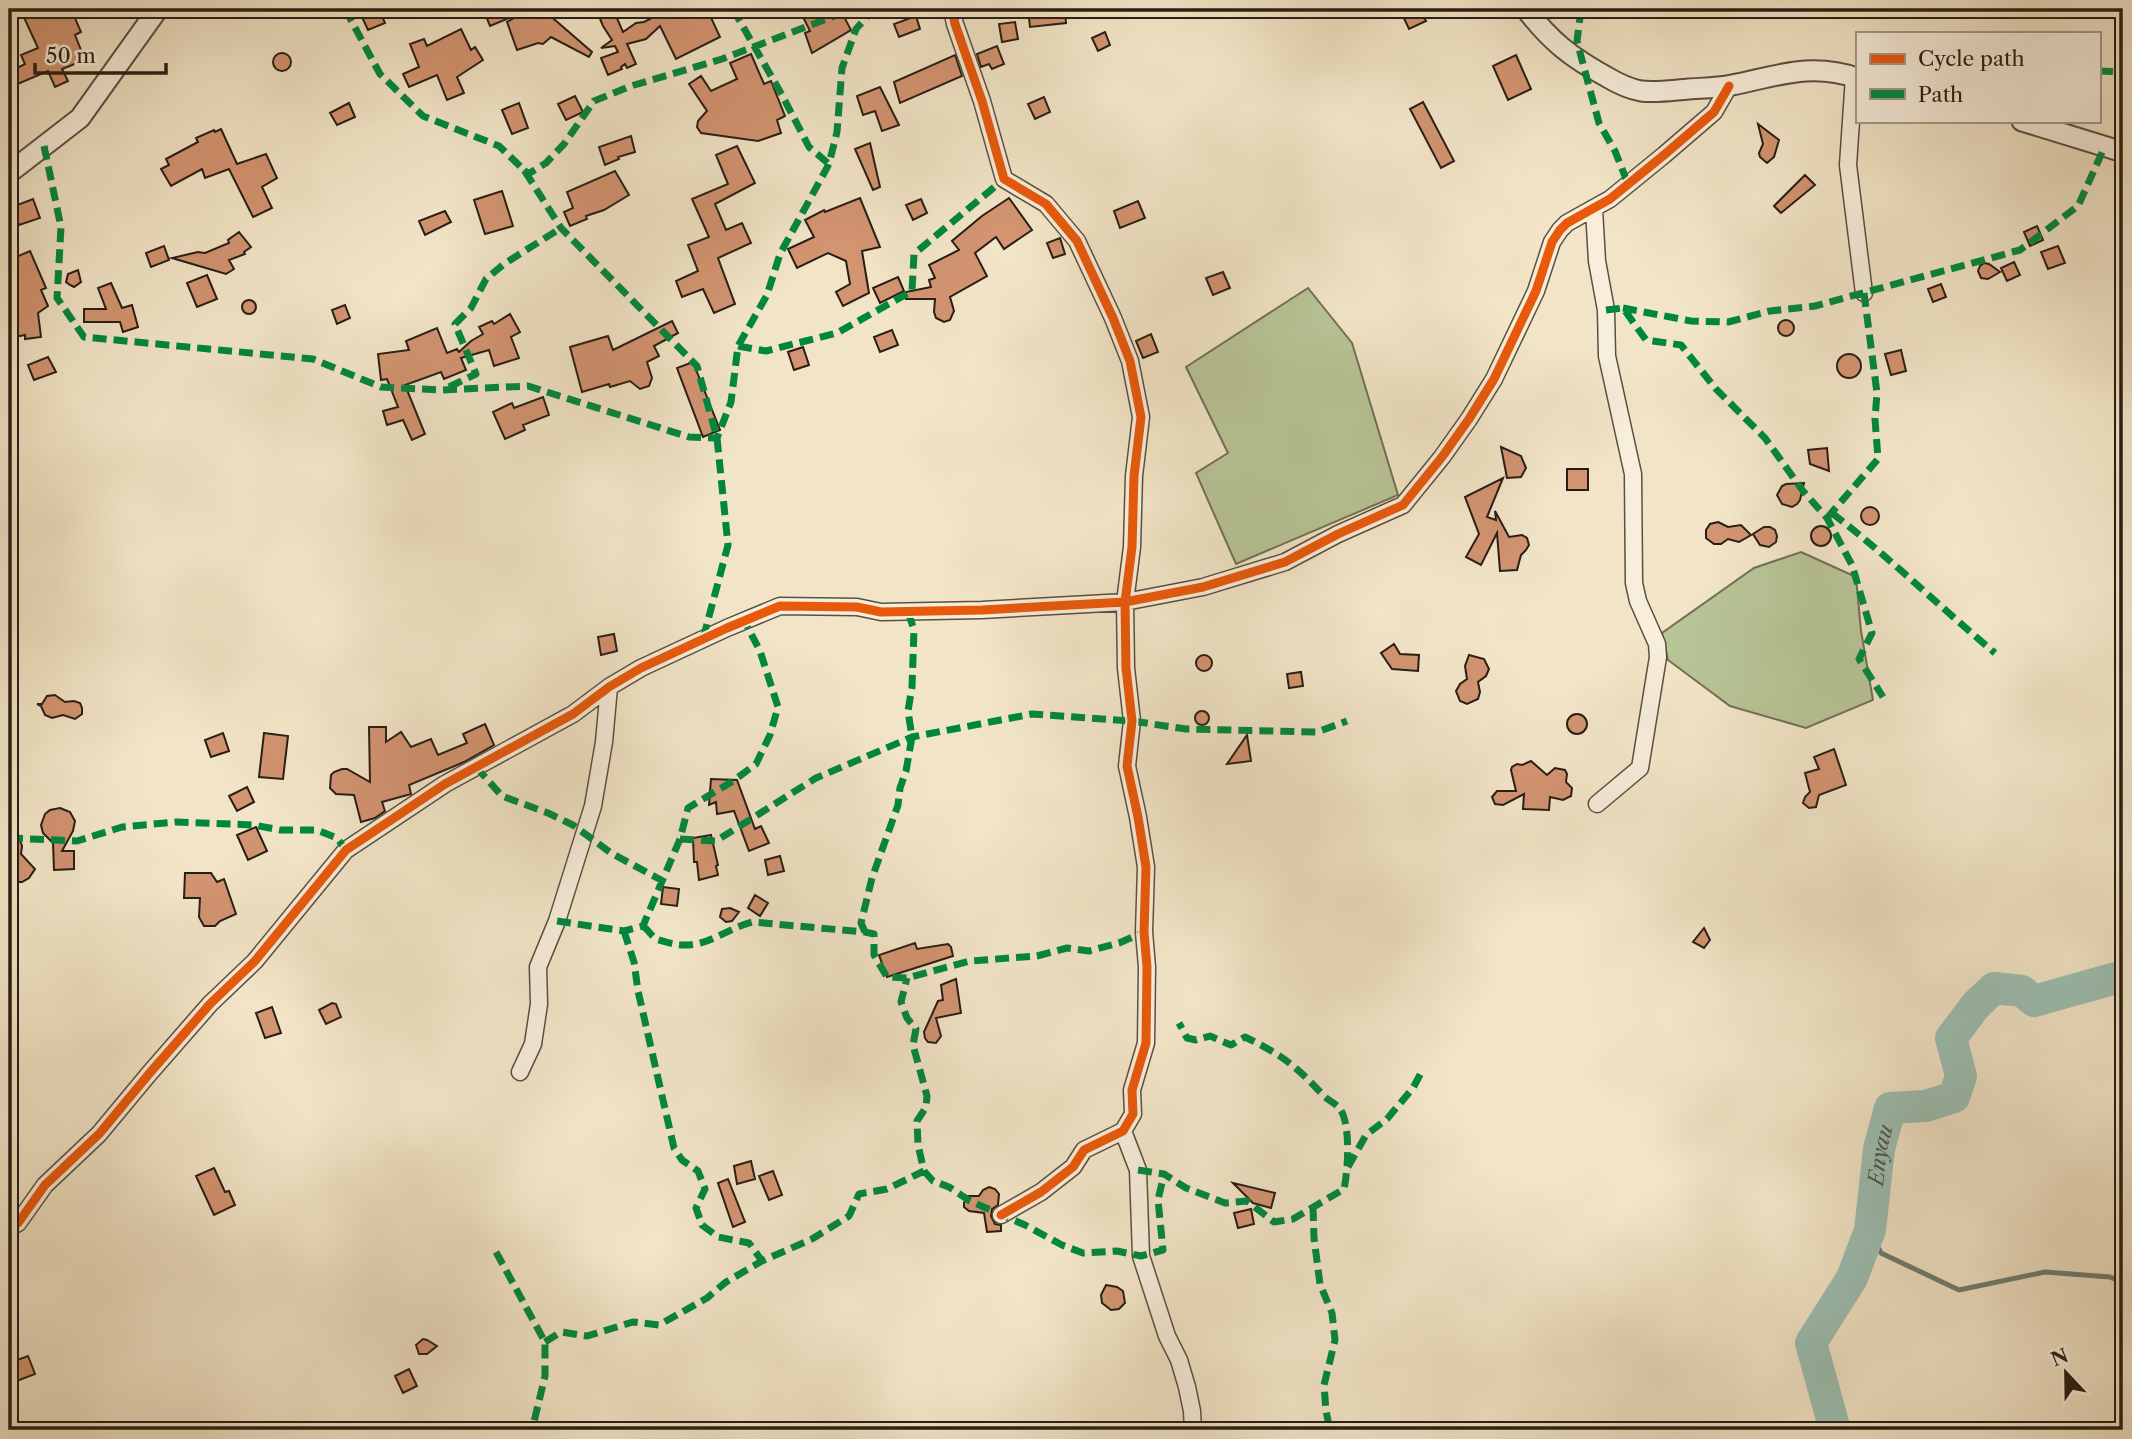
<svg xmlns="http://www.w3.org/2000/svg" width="2132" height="1439" font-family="'Libre Caslon Text',serif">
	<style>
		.green { fill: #b8c597; stroke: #707156; stroke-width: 2 }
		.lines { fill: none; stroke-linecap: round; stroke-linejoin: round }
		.stream { stroke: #6e7e73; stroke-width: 5 }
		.river { stroke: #9cbfb2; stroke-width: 32 }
		.building { fill: #d39471; stroke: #281d15; stroke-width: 2 }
		.minor-casing { stroke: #5a4f42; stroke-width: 19 }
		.tertiary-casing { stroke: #5a4f42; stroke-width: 23 }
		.minor { stroke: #f7eedb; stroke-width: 16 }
		.tertiary { stroke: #f7eedb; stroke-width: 19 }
		.quiet { stroke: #00873e; stroke-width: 7; stroke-dasharray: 14 7; stroke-linecap: butt }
		.cycleway-casing { stroke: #f7eedb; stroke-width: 13 }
		.cycleway { stroke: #e8590c; stroke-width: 9 }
		.labels { text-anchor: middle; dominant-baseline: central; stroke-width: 7; stroke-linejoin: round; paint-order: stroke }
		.water-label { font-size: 21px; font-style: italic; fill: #51564c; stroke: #f7eedb }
	</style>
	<rect width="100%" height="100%" fill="#f2e5c7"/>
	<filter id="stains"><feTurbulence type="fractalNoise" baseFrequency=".00286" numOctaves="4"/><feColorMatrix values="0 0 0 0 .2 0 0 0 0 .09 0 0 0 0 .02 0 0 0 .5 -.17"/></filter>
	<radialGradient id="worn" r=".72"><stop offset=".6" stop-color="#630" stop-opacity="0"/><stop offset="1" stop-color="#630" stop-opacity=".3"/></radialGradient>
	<path class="green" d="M1308 288 1352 343 1398 495 1236 564 1196 473 1228 453 1186 367Z
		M1801 552 1856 577 1861 631 1873 700 1806 728 1730 706 1668 660 1662 633 1754 568Z"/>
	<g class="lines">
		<path class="stream" d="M1870 1230 1881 1253 1959 1290 2045 1272 2110 1277 2123 1283"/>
		<path class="river" id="s1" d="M1835 1430 1811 1343 1852 1278 1870 1230 1879 1149 1890 1108 1926 1106 1954 1097 1961 1076 1951 1038 1976 1005 1994 988 2022 991 2034 1001 2123 976"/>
	</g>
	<path class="building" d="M32 9H71L81 32 75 35 85 60 62 69 68 81 55 87 48 71 13 86 9 76V72L25 64 21 55 38 48 22 13Z
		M375 9H379L385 23 368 30 361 15Z
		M483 9H531L490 26Z
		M596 9H613L623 32 636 23 644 22 670 9H677L670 16 687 9H707L720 37 676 59 660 26 646 39 627 44 636 64 627 68 625 64 621 67 622 69 608 75 601 58 618 52 615 46 601 48 612 40 603 26Z
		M799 9H840L851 30 812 53 805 33 810 31Z
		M1028 9H1065L1066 23 1030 27Z
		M1413 9H1420L1426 21 1409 29 1402 14Z
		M525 12H530L540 18 547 13 592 52 589 57 551 37 543 44 538 43 517 50 507 22Z
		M916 16 920 29 899 37 894 24Z
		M1015 22 1018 39 1002 42 999 24Z
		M461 29 471 50 475 47 483 60 457 77 464 93 447 100 437 75 409 87 403 74 419 67 410 44 424 39 427 46Z
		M1105 32 1110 45 1098 51 1092 38Z
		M997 46 1004 64 992 69 989 64 981 67 977 54Z
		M273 62a9 9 0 1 1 18 0a9 9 0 1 1-18 0Z
		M751 54 764 84 771 81 785 116 777 120 781 133 758 141 701 133 697 127 698 121 707 111 689 84 701 76 711 91 737 79 730 63Z
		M955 55 962 76 900 103 894 82Z
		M1516 55 1531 89 1508 100 1493 66Z
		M880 87 899 125 882 131 875 111 863 115 857 96Z
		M575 96 583 112 566 120 558 104Z
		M1044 97 1050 112 1035 119 1028 104Z
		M1423 102 1454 161 1441 168 1410 109Z
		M349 103 355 117 337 125 330 113Z
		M519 103 528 128 512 134 502 110Z
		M1758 124 1779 140 1774 157 1767 163 1760 157 1759 153 1763 144Z
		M221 129 237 164 266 154 277 178 262 187 272 208 253 217 229 169 205 178 202 169 171 186 161 169 169 165 166 159 198 142 196 138 214 130 215 132Z
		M631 136 635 152 618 157 619 159 605 165 599 147Z
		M870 143 880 187 873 190 855 149Z
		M737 146 755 183 715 204 726 230 742 223 751 243 718 258 735 304 714 313 703 289 682 297 676 281 698 271 688 245 709 237 692 199 728 184 716 155Z
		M615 171 629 195 604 210 586 216 587 219 570 226 564 212 573 208 567 192Z
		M1805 175 1815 185 1781 213 1774 206Z
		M502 191 513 226 485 234 474 200Z
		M860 198 880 247 862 251 869 293 843 306 836 292 850 284 846 261 828 253 797 268 788 249 814 237 805 220 824 210 825 212Z
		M1009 198 1032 230 1004 249 996 237 975 253 987 276 950 297 954 311 950 320 944 322 936 318 934 312 935 299H906V292L931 287 929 280 935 278 929 265 959 250 952 241 982 216Z
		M33 199 40 218 19 225 12 207Z
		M921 199 927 213 913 220 906 205Z
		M1138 201 1145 218 1120 228 1114 211Z
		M445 211 451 222 425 235 419 221Z
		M2037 226 2043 240 2030 246 2024 232Z
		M239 232 251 247 244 252 245 254 229 260 234 269 226 274 172 258 198 252 205 253 229 243 228 240Z
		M1060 238 1065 254 1053 258 1047 243Z
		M164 246 169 260 151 267 146 253Z
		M2058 246 2065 263 2048 269 2041 252Z
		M30 251 46 288 41 290 48 306 38 313 41 337 25 339V335L9 338V260Z
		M2014 262 2020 275 2007 281 2001 268Z
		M1984 263 1989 264 2000 272 1988 279 1981 278 1978 271 1980 266Z
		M78 270 81 282 74 287 70 285 66 282 68 274Z
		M1223 272 1230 288 1213 295 1206 278Z
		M207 275 217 299 197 307 187 283Z
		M898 277 904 291 880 303 873 288Z
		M111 283 122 308 132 305 138 327 123 332 120 322H84V309H106L98 288Z
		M1941 284 1946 297 1933 302 1928 289Z
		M242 307a7 7 0 1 1 14 0a7 7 0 1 1-14 0Z
		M345 305 350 318 337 324 332 310Z
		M510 314 520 332 511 337 519 358 494 366 489 350 461 358 466 370 444 379 441 372 405 385 425 434 412 440 403 420 387 425 383 411 398 407 387 379 381 380 378 354 409 350 406 341 437 328 447 353 457 349 459 352 471 341 483 334 479 327 492 321 494 324Z
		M1778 328a8 8 0 1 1 16 0a8 8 0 1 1-16 0Z
		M672 321 678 333 654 346 659 356 647 362 652 378 649 386 640 389 630 381 610 387 609 384 582 392 570 347 608 336 613 350Z
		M892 330 898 345 880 352 874 337Z
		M1151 334 1158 352 1143 358 1136 341Z
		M803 347 809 365 794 370 788 352Z
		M1901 350 1906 371 1891 375 1885 354Z
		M1837 366a12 12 0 1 1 24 0a12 12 0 1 1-24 0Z
		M48 357 56 372 34 380 28 365Z
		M693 362 720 430 703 437 677 368Z
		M543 397 549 415 523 425 525 430 505 439 493 412 512 403 514 408Z
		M1501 447 1521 456 1526 468 1521 477 1507 478Z
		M1827 448 1829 471 1810 464 1808 450Z
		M1567 469H1588V490H1567Z
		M1503 478 1487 517 1496 520 1495 511 1509 537 1522 535 1527 538 1529 545 1526 550 1521 555 1517 570 1500 571 1497 533 1481 565 1466 557 1479 534 1465 497Z
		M1804 483 1800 500 1797 504 1792 507 1782 504 1777 495 1782 486 1786 484Z
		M1861 516a9 9 0 1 1 18 0a9 9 0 1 1-18 0Z
		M1718 522 1728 527 1741 525 1751 535 1739 542 1728 539 1721 544H1714L1706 538V530L1710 524Z
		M1811 536a10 10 0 1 1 20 0a10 10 0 1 1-20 0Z
		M1764 527H1770L1775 530 1777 536 1776 542 1769 547 1760 545 1753 534Z
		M614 634 617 651 601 655 598 637Z
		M1394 644 1400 654 1419 655 1418 671 1392 669 1381 653Z
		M1469 655 1484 659 1489 669 1486 676 1478 682 1480 692 1478 699 1467 704 1460 701 1456 691 1460 684 1467 679 1465 666Z
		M1196 663a8 8 0 1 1 16 0a8 8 0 1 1-16 0Z
		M1301 672 1303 686 1289 688 1287 674Z
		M55 695 65 702 74 701 80 703 82 708V714L75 719 63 715 52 718 45 715 41 706 37 704H42L47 696Z
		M1195 718a7 7 0 1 1 14 0a7 7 0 1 1-14 0Z
		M1567 724a10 10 0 1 1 20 0a10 10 0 1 1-20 0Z
		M485 724 494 745 464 762 409 785 411 794 382 802 385 811 375 818 361 822 354 795 336 794 330 788 331 775 334 772 342 769H347L370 782 369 727H386V742L401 732 411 747 431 739 438 755 467 743 463 734Z
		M223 733 229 751 211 757 205 740Z
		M264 733 288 736 283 779 259 777Z
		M1247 735 1251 761 1227 764Z
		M1834 749 1846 785 1819 795 1816 807 1809 808 1803 803 1805 797 1810 792 1805 773 1819 769 1814 757Z
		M1531 761 1547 775 1555 768 1565 770 1567 774 1566 782 1572 788 1571 796 1563 800 1550 797 1549 810 1523 809 1524 794 1503 805 1495 804 1492 797 1497 791H1516L1511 770 1512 767 1517 764 1522 765Z
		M711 779 737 780 755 829 761 826 769 843 749 851 734 811 717 814 716 802 709 805Z
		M247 787 254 802 237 811 229 796Z
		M60 808 70 812 75 821 73 831 62 851H74V869L54 870 53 843 43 833 41 825 45 814 50 810Z
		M9 814H11L22 846 21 854 35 869 29 878 22 882H9Z
		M256 827 267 851 248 860 237 835Z
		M711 835 718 865 716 866 718 875 699 880 697 862H694L693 838Z
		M780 856 784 871 768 875 765 860Z
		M185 873H211L217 882 224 879 236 914 220 921 215 926H204L199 917 200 898H184Z
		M663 887 679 889 677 906 661 904Z
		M755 895 768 903 760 916 748 908Z
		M730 908 739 912 732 921 726 922 720 917 722 909Z
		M1704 928 1710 940 1704 948 1693 942Z
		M915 943 917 949 948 944 951 947 953 956 887 977 879 955Z
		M956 979 961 1013 936 1018 941 1036 936 1043 928 1042 925 1038 924 1032 938 1001 943 1000 941 985Z
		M332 1003 336 1004 341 1017 326 1024 319 1010Z
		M272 1007 281 1033 265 1038 256 1013Z
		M751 1161 755 1179 737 1184 734 1166Z
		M214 1168 225 1192 229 1191 235 1205 214 1215 196 1176Z
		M773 1171 782 1195 769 1200 759 1176Z
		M728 1179 745 1222 733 1227 718 1183Z
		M1233 1183 1275 1193 1271 1208 1253 1203Z
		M989 1187 995 1189 999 1194 998 1205 992 1209 991 1216 995 1224 1001 1225V1231L987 1232 984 1213 969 1211 964 1207V1203L968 1196H979L983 1190Z
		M1251 1209 1254 1224 1238 1228 1234 1213Z
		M1106 1285 1117 1287 1123 1291 1125 1303 1119 1309 1111 1310 1102 1303 1101 1295Z
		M423 1339 427 1340 437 1346 427 1354H419L416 1345Z
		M28 1356 35 1374 9 1384V1363Z
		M409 1369 417 1386 403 1393 395 1376Z"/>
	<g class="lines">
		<defs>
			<path id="minor" d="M952 9 955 24 982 101 1004 179 1046 204 1077 241 1113 318 1130 361 1141 417 1134 476 1132 547 1125 602 1126 668 1132 721 1127 766 1138 817 1146 867 1144 932 1147 967 1146 1043 1132 1090 1133 1114 1123 1131 1084 1150 1073 1167 1041 1192 1001 1215
				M1854 77 1848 165 1864 293
				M1594 209 1597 261 1606 310 1607 356 1633 474 1634 583 1638 601 1657 644 1658 657 1640 768 1597 804
				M520 1072 533 1044 539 1004 538 967 557 921 593 806 604 742 609 687
				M1123 1131 1138 1170 1141 1256 1167 1336 1179 1360 1187 1387 1192 1411 1193 1430
				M9 1228 18 1223 45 1185 99 1134 148 1075 210 1004 255 961 346 850 445 784 573 714 609 687 641 668 727 628 780 606 857 607 881 612 982 610 1125 602 1203 587 1285 562 1338 534 1403 505 1442 457 1469 419 1494 379 1536 291 1552 242 1560 230 1567 223 1610 199 1664 155 1714 112 1729 86"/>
			<path id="tertiary" d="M1526 9C1550 41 1572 58 1607 77 1617 83 1630 89 1641 91 1657 93 1674 90 1689 89 1703 88 1718 88 1732 85 1777 76 1811 62 1857 78
				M2022 121 2123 152
				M9 173 80 118 158 9"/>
		</defs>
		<use href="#minor" class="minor-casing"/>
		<use href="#tertiary" class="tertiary-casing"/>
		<use href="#minor" class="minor"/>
		<use href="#tertiary" class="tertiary"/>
		<path class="quiet" d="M345 9 380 74 423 116 499 146 524 170 561 228 697 366 717 438 728 545 703 639
			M733 9 782 95 809 147 829 164
			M1581 9 1577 41 1583 64 1599 123 1615 151 1628 184
			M2099 71 2123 72
			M44 146 61 227 57 298 84 337 313 359 381 387 443 390 528 386 689 437 717 438 731 402 738 346 767 295 780 254 829 164 837 132 842 68 856 29 874 9
			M524 170 528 174 546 163 564 144 594 101 631 86 722 59 853 9
			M1623 308 1691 321 1728 322 1770 311 1815 306 2020 250 2078 206 2105 146
			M1606 310 1623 308 1646 340 1681 345 1716 389 1765 438 1803 491 1827 518 1852 565 1872 633 1859 659 1883 697
			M738 346 766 351 837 333 912 291 914 254 1004 179
			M449 387 476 374 455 324 471 308 486 279 504 264 561 228
			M1832 513C1889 557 1940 607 1995 653
			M1827 518 1878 459 1875 419 1877 393 1864 293
			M476 767 502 796 548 813 573 825 611 853 663 881
			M9 838 77 841 122 827 176 822 254 825 280 830H317L337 838 346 850
			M680 839 716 841 816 778 912 737 1032 714 1132 721 1186 729 1317 732 1347 721
			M557 921 624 931 643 926 680 839 688 808 733 781 756 764 770 735 778 707 760 651 745 622
			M643 926C647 929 651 935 655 938 657 940 663 941 666 942 702 953 720 931 752 922L865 932 874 934V955L887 977 907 978 970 961 1037 956 1067 948 1089 951 1119 943 1144 932
			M624 931 634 962 638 991 674 1148 682 1160 698 1171 705 1189 696 1208 702 1225 718 1237 749 1243 762 1261
			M865 932 861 923 872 878 898 805 900 788 906 771 912 737 908 711 912 687 914 630 908 612
			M1348 1167 1366 1135 1387 1119 1413 1088 1422 1071
			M1138 1170 1164 1174 1186 1188 1225 1203 1247 1201 1274 1222 1293 1219 1344 1189C1348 1171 1351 1124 1340 1109 1336 1103 1327 1100 1323 1095 1295 1065 1282 1055 1245 1037L1231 1045 1210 1036 1196 1040 1187 1038 1179 1023
			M924 1171 933 1181 949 1187 970 1201 1025 1225 1062 1245 1083 1253 1117 1251 1141 1256 1163 1250 1158 1200 1164 1174
			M1313 1207 1314 1238 1320 1284 1332 1313 1335 1340 1324 1385 1326 1411 1330 1430
			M496 1252 545 1342V1376L532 1430
			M545 1342 561 1332 587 1336 633 1322 659 1325 707 1298 726 1282 762 1261 812 1239 849 1216 859 1194 887 1189 924 1171 918 1145 917 1121 926 1107 927 1096 913 1045 916 1029 907 1018 901 1002 907 978"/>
		<defs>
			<path id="cycleway" d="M952 9 955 24 982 101 1004 179 1046 204 1077 241 1113 318 1130 361 1141 417 1134 476 1132 547 1125 602 1126 668 1132 721 1127 766 1138 817 1146 867 1144 932 1147 967 1146 1043 1132 1090 1133 1114 1123 1131 1084 1150 1073 1167 1041 1192 1001 1215
				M9 1228 18 1223 45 1185 99 1134 148 1075 210 1004 255 961 346 850 445 784 573 714 609 687 641 668 727 628 780 606 857 607 881 612 982 610 1125 602 1203 587 1285 562 1338 534 1403 505 1442 457 1469 419 1494 379 1536 291 1552 242 1560 230 1567 223 1610 199 1664 155 1714 112 1729 86"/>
		</defs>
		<use href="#cycleway" class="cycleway-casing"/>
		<use href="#cycleway" class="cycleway"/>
	</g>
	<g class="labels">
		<g class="water-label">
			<text stroke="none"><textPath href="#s1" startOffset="294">Enyau</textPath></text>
		</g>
	</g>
	<rect width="2132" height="1439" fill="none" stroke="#f2e5c7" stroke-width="35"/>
	<rect x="10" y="10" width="2111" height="1418" fill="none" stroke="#281d15" stroke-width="3.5"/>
	<rect x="18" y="18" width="2097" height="1404" fill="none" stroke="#281d15" stroke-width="2"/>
	<rect x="1856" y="32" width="245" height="91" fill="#f7eedb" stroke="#a49a8c" stroke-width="2"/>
	<rect x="1870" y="54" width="35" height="10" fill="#e8590c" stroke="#a49a8c" stroke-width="2"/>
	<text x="1918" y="66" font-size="21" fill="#281d15">Cycle path</text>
	<rect x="1870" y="89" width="35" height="10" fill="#00873e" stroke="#a49a8c" stroke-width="2"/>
	<text x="1918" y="102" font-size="21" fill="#281d15">Path</text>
	<g transform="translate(2066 1373) rotate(338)" stroke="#f7eedb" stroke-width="5" paint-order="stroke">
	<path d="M0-5L12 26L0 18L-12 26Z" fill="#281d15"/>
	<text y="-10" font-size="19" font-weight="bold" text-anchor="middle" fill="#281d15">N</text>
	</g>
	<path d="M35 63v10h131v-10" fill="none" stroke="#281d15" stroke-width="3.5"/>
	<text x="46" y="63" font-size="21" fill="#281d15" stroke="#f7eedb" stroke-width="5" paint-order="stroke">50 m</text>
	<rect width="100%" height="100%" filter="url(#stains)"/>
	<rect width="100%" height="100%" fill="url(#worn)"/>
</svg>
